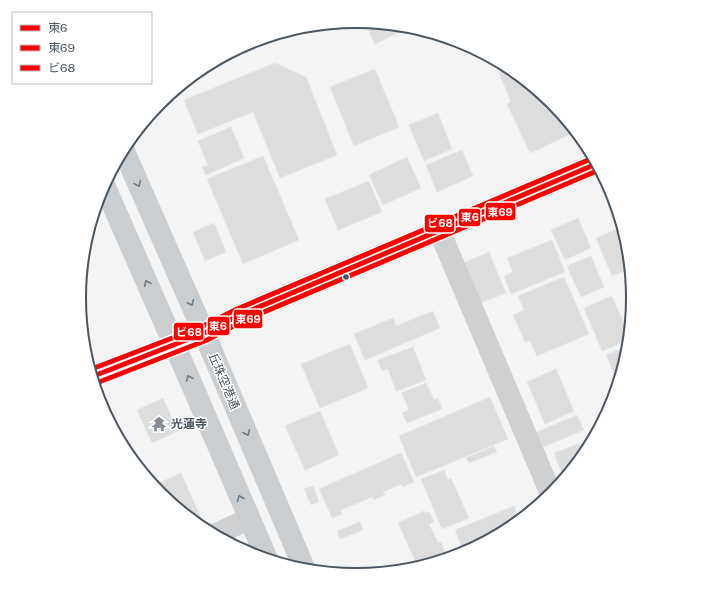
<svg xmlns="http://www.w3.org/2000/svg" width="711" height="596" font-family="'Public Sans','Noto Sans JP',sans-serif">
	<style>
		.green { fill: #d9f2e3 }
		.building { fill: #ddddde; stroke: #e5e6e7 }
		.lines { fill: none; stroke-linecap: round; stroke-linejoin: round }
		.minor { stroke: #ced0d2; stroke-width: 22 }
		.major { stroke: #caced1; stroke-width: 22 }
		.bus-1-casing { stroke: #fff; stroke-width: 8 }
		.bus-2-casing { stroke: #fff; stroke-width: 8 }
		.bus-3-casing { stroke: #fff; stroke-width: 8 }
		.bus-1 { stroke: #f00; stroke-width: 5 }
		.bus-2 { stroke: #f00; stroke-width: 5 }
		.bus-3 { stroke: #f00; stroke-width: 5 }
		.oneway { stroke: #707a83 }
		.bus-dot { fill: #4a5661; stroke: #fff; stroke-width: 1.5 }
		.labels { text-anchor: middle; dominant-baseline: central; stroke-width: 3; stroke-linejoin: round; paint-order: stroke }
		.street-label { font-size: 12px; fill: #4a5661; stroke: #fff }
		.poi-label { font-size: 12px; font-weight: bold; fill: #4a5661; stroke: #fff; text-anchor: start }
		.rim { fill: none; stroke: #4a5661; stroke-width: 2 }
		.line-badge { stroke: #fff; stroke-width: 1.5 }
		.badge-label { font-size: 11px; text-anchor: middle; font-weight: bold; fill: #fff }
	</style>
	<rect width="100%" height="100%" fill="#f4f4f4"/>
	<path class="green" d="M302 26 195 73 202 68 250 42Z"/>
	<path class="building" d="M365 22 400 25 402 31 375 44Z
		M494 60 510 68 552 102 558 111 569 135 530 153 507 104 511 102Z
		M275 63 306 77 337 155 280 178 253 112 198 134 184 100Z
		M375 69 399 127 354 146 330 87Z
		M438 113 452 149 424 161 409 125Z
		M231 127 244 158 206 175 202 167 208 165 198 141Z
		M462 150 473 176 437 192 426 165Z
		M263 156 299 240 243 264 207 179Z
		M407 157 421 188 383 205 369 175Z
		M369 181 382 212 338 230 325 199Z
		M578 218 591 248 565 260 551 230Z
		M214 223 226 252 205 261 193 232Z
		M622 227 627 244 630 269 612 276 596 238Z
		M552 240 565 272 511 294 504 276 513 272 507 258Z
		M489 252 506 293 480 303 463 263Z
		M591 256 604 287 581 297 567 266Z
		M564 277 589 334 537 356 530 341 525 342 513 315 524 310 518 296Z
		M612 296 629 336 628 340 602 351 584 308Z
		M433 311 440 328 365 360 354 334 393 318 396 326Z
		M350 344 368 388 320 408 301 364Z
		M628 346 627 352 618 383 606 355Z
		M413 347 426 380 396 391 388 369 382 371 378 360Z
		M556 369 574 411 545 424 527 382Z
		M426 383 434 400 438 398 442 409 407 423 402 413 409 410 402 393Z
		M490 397 508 439 416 477 399 436Z
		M163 398 178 431 152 443 137 410Z
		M320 411 339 455 305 470 285 426Z
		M577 415 584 430 543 447 537 432Z
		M580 443 584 454 564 479 554 453Z
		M494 446 497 452 469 463 466 458Z
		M401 453 414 482 402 487 401 484 383 492 385 495 374 500 372 497 341 510 342 514 332 518 319 489Z
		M444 470 448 480 451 478 469 518 442 529 421 479Z
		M181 473 202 520 195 523 159 494 153 486Z
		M313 486 319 502 311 505 304 489Z
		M514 506 520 520 509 528 464 552 455 530Z
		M424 511 425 513 429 512 434 522 429 524 438 543 441 542 445 552 442 554 444 559 418 567 398 523Z
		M360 522 363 530 340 539 337 531Z"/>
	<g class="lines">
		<path class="minor" d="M439 230 551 494
			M91 377 204 333 240 315 596 164
			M214 535 249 519"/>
		<path class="major" d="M123 149 204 333 305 570
			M104 185 192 385 267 559"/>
		<defs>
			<path id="bus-1" d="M91 377 204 333 240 315 596 164"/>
			<path id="bus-2" d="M94 384 207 340 243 321 599 170"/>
			<path id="bus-3" d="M89 370 201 327 237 309 593 158"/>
		</defs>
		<use href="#bus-1" class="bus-1-casing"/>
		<use href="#bus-2" class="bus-2-casing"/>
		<use href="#bus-3" class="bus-3-casing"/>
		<use href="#bus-1" class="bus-1"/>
		<use href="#bus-2" class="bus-2"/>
		<use href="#bus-3" class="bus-3"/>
	</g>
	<defs><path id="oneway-chevron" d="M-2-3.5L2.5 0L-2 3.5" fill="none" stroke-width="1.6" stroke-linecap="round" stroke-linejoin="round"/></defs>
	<g class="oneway">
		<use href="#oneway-chevron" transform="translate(138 184) rotate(66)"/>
		<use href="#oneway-chevron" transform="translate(147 283) rotate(-114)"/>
		<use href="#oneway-chevron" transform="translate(191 303) rotate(66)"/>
		<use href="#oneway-chevron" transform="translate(189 378) rotate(-114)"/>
		<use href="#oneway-chevron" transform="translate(247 433) rotate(67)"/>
		<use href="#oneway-chevron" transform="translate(240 498) rotate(-113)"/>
	</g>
	<defs>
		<symbol id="temple-bare" viewBox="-9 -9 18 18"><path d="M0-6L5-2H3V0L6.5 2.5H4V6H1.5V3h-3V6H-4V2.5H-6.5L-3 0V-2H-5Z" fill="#868d94" stroke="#fff" stroke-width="2.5" paint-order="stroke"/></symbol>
	</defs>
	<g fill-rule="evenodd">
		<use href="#temple-bare" x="148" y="413" width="22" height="22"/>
	</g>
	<circle class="bus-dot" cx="346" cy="277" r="3.5"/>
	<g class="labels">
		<g class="street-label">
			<text transform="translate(224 381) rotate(67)">丘珠空港通</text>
		</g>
		<g class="poi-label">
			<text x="171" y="424">光蓮寺</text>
		</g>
	</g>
	<path d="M0 0H711V596H0ZM86 298a270 270 0 1 1 540 0a270 270 0 1 1-540 0Z" fill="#fff" fill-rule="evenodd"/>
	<path class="rim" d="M86 298a270 270 0 1 1 540 0a270 270 0 1 1-540 0Z"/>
	<g class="line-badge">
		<rect x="485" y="202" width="31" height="19" rx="4" fill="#f00"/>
		<rect x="458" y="208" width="23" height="19" rx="4" fill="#f00"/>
		<rect x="424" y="214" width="31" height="19" rx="4" fill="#f00"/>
		<rect x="233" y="309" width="30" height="20" rx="4" fill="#f00"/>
		<rect x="207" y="316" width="23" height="20" rx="4" fill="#f00"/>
		<rect x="173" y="322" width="31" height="19" rx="4" fill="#f00"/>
	</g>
	<g class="badge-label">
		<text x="500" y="216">東69</text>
		<text x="470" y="221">東6</text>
		<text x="440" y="227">ビ68</text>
		<text x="248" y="323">東69</text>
		<text x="218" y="330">東6</text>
		<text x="189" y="336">ビ68</text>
	</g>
	<rect x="12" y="12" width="140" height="72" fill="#ffffff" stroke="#b7bbc0"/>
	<rect x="20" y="25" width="20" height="6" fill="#ff0000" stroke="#b7bbc0"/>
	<text x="48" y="32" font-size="12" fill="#4a5661">東6</text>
	<rect x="20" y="45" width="20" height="6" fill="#ff0000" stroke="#b7bbc0"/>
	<text x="48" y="52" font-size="12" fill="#4a5661">東69</text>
	<rect x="20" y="65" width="20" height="6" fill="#ff0000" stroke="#b7bbc0"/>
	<text x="48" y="72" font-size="12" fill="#4a5661">ビ68</text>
</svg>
